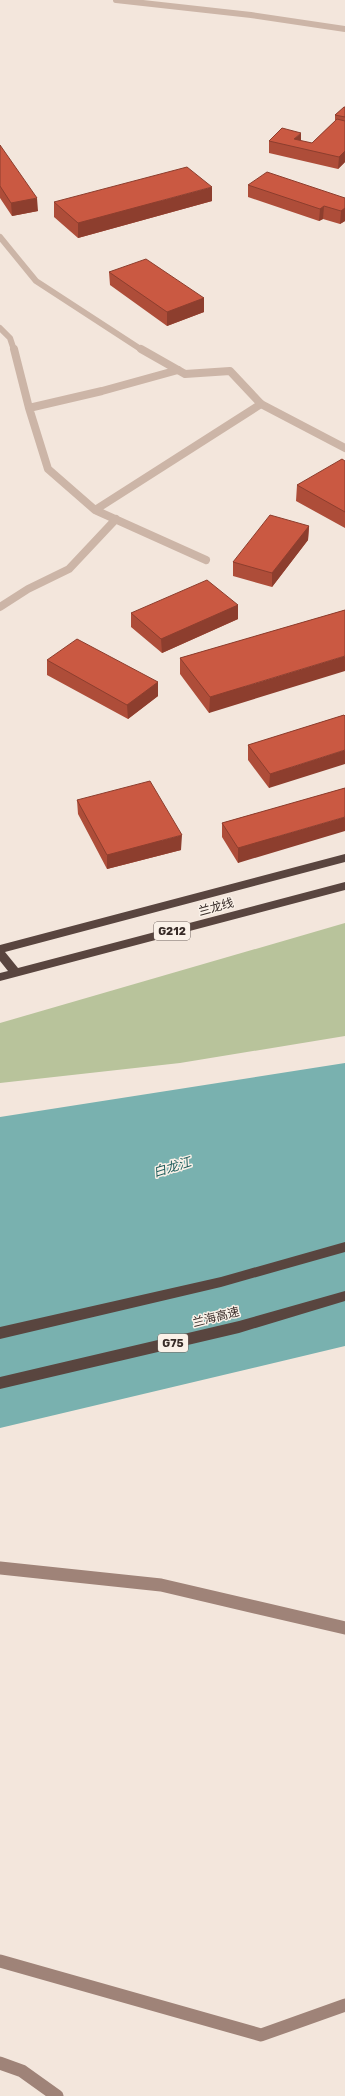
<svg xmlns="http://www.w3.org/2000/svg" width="345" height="2096" font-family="Rubik,'Noto Sans SC',sans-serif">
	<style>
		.green { fill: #b8c39b }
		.water { fill: #79b1af }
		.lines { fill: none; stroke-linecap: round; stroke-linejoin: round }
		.lane-far1 { stroke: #ccb5a7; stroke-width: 6 }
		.lane { stroke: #ccb5a7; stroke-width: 8 }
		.street-far1 { stroke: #ccb5a7; stroke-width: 6 }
		.street { stroke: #ccb5a7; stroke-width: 8 }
		.secondary { stroke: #9f8378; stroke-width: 13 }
		.highway { fill: #59453f; fill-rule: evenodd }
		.wall { fill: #ae4d39 }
		.shaded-wall { fill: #8d3e2e }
		.building { fill: #ca5942; stroke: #8d3e2e }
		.labels { text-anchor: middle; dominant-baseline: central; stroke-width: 3; stroke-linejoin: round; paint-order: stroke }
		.shield { fill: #faf1e8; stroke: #726762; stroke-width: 1 }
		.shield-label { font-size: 11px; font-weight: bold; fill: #382c28 }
		.street-label { font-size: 12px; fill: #382c28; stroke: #faf1e8 }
		.water-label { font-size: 13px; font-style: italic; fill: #1c5b5a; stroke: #faf1e8 }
	</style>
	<rect width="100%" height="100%" fill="#f3e6dc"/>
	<path class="green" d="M345 923V1036L180 1063 0 1083V1023Z"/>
	<path class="water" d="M345 1063V1346L0 1428V1117Z"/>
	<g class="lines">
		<path class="lane-far1" d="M0 328 10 338 14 350"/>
		<path class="lane" d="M14 349 29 408 48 469 95 510
			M29 408 102 391 178 370
			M206 560 95 510 261 404
			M0 607 28 589 69 569 116 519"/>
		<path class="street-far1" d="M116 0 251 15 345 29
			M0 237 36 281 142 350"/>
		<path class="street" d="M141 349 185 374 230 371 261 404 345 448"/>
		<path class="secondary" d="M0 1568 161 1585 345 1628
			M0 1961 261 2035 345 2005
			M0 2063 22 2071 57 2096"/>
		<path class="highway" d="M345 854V862L5 952 18 968 345 882V890L0 981V973L8 971 0 961V945Z
			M345 1242V1252L221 1287 0 1339V1327L221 1277Z
			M345 1291V1301L239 1333 0 1389V1377L239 1321Z"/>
	</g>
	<path class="wall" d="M345 107V162L338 169 269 153V141H301L312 143 335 121V115Z
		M0 145 38 211 12 216 0 198Z
		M248 185 345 198V221L340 224 323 219 319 221 248 197Z
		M212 201 78 238 54 217V202Z
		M109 272 204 298V312L167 326 110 285Z
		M345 461V528L296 501 297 485Z
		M309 526 308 540 272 587 233 576V562Z
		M238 605V619L162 653 131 627V613Z
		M345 610 209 713 180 674V658Z
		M47 660 158 682V696L128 719 47 675Z
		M344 715 269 788 248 760V745Z
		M345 788 238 863 222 837V823Z
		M77 800 181 850 107 869 78 814Z"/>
	<path class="shaded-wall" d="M301 133V145L294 139Z
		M345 151V162L338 169 339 157Z
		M212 187V201L78 238V223Z
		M37 198 38 211 12 216 11 203Z
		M324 206 323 219 319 221 320 209Z
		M345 208V221L340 224 341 211Z
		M204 298V312L167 326V312Z
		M309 526 308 540 272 587V573Z
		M238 605V619L162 653 161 639Z
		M345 656V671L209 713 210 697Z
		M158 682V696L128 719 127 705Z
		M345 750V764L269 788 270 774Z
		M345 817V831L238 863V848Z
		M182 835 181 850 107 869V855Z"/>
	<path class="building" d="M344 107H345V117L335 115Z
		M337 119 345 121V151L339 157 269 141 282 128 301 133 294 139 312 143Z
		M0 145 37 198 11 203 0 186Z
		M187 167 212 187 78 223 54 202Z
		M267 172 345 198V208L341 211 324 206 320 209 248 185Z
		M146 259 204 298 167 312 109 272Z
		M342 459 345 461V512L297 485Z
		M270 515 309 526 272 573 233 562Z
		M207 580 238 605 161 639 131 613Z
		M345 610V656L210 697 180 658Z
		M77 639 158 682 127 705 47 660Z
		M344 715 345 716V750L270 774 248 745Z
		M150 781 182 835 107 855 77 800Z
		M345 788V817L238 848 222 823Z"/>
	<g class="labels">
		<g class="shield">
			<rect x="154" y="922" width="36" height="18" rx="3"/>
			<rect x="158" y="1334" width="30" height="18" rx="3"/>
		</g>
		<g class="shield-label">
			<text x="172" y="931">G212</text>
			<text x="173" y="1343">G75</text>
		</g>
		<g class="street-label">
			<text transform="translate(216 907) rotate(-15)">兰龙线</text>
			<text transform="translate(216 1317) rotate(-14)">兰海高速</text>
		</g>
		<g class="water-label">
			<text transform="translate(172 1167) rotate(-17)">白龙江</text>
		</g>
	</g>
</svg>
